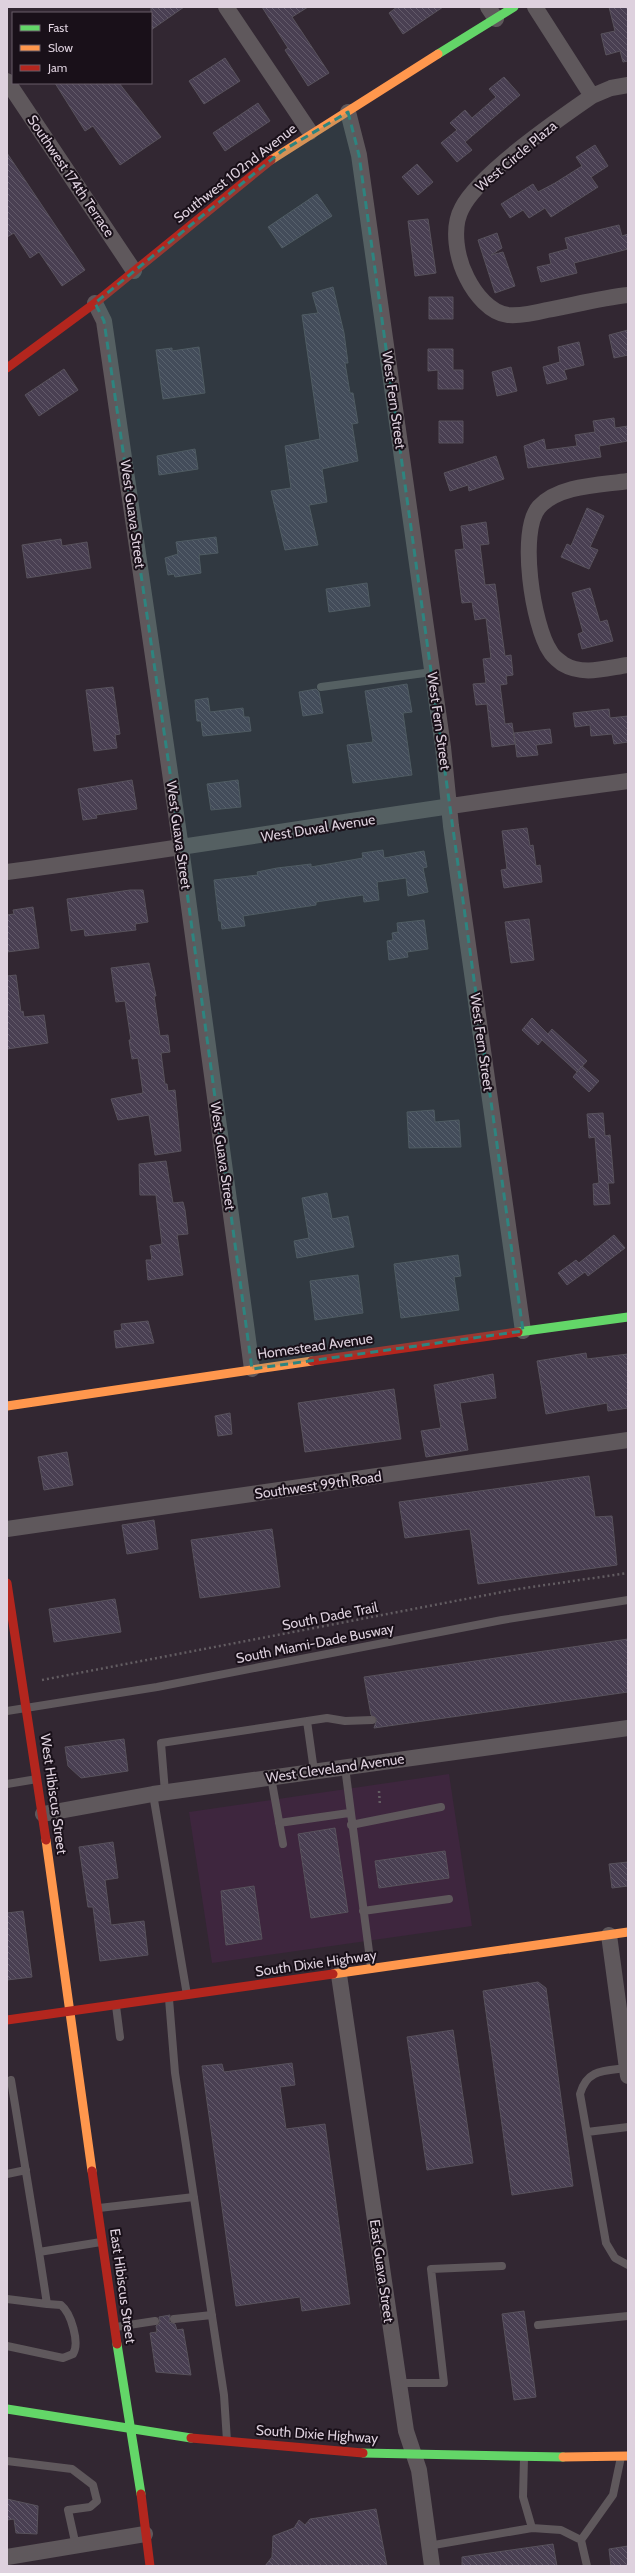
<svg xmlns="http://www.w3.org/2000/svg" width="635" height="2573" font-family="Cabin,sans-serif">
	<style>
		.built { fill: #3e263e }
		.building { fill: url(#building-back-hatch); stroke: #58525c }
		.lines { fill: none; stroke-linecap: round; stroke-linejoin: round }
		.path { stroke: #635d62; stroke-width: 2.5; stroke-dasharray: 2 3; stroke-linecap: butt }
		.lane { stroke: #5f585c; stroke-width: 8 }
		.street { stroke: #5f585c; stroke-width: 16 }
		.fast { stroke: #63d668; stroke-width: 9 }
		.slow { stroke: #ff974d; stroke-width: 9 }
		.jam { stroke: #b3261e; stroke-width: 9 }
		.marked { fill: #2e847f; fill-opacity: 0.2; stroke: #2e847f; stroke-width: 3; stroke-dasharray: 8 5; stroke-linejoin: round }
		.labels { text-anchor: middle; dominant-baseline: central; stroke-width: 4; stroke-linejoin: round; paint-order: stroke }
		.street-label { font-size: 14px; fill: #ded1de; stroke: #191019 }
	</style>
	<defs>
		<pattern id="building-back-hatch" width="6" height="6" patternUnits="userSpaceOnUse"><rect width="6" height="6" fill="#493f52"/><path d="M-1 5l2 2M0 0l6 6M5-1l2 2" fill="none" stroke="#635a6a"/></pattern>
	</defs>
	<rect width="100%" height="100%" fill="#322732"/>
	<path class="built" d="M449 1774 472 1926 212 1963 189 1812Z"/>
	<path class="building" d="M151 7H184L151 30Z
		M262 7H308L292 17 329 73 308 86 285 50 288 48Z
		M397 7H443L403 34 389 13Z
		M609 7H628V61L623 62 620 51 606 55 601 34 615 31Z
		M225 58 240 81 204 104 189 81Z
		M504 77 520 95 465 142 472 150 457 162 441 143 457 130 450 123 465 110 472 118 496 97 489 89Z
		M55 83H119L161 137 120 165 93 126 85 131Z
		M258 103 270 121 225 151 213 133Z
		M595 145 608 166 591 177 598 187 551 217 545 208 529 218 523 210 510 218 501 204 533 184 538 192 555 183 582 166 576 157Z
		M7 153 85 270 62 286 39 252 30 258 14 233 7 237Z
		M417 164 433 182 418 195 402 177Z
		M317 194 332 216 282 248 268 227Z
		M428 219 436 273 415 276 408 221Z
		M619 225 622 236 628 234V249L574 263 577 273 541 282 537 267 551 264 549 254 568 249 565 238Z
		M497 233 502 248 491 255 503 252 515 286 495 293 478 240Z
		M333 287 344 333 348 363H345L350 393H353L358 423 352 424 358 461 322 469 327 502 309 505 318 545 285 550 271 491 291 488 285 446 320 439 302 315 318 313 312 293Z
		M429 297H453V319H429Z
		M628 330V355L614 358 609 335Z
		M579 342 584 365 564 370 567 379 547 384 543 367 560 362 558 347Z
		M199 347 205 393 163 399 156 350 172 348V351Z
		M428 349H453V370H463V389H438V370L428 371Z
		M511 367 517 391 497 396 492 372Z
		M64 369 78 390 39 416 25 395Z
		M614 418 615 428 628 426V441L599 446 601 457 528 468 524 446 544 439 546 450 577 446 575 435 595 432 593 421Z
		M439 421H463V443H439Z
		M195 449 198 469 159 475 157 456Z
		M496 456 504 479 469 491 468 485 450 491 444 473Z
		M587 508 604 516 590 547 598 550 589 569 561 557 567 544 571 546Z
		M486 522 489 544 480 545 485 585 495 584 505 656 511 655 513 675 506 676 507 684 500 685 505 724 512 723 515 744 492 747 487 704 476 705 473 684 486 683 483 659 491 658 486 618 475 620 472 602 462 603 455 550 464 549 461 526Z
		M216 537 218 553 199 555 201 573 175 577 174 574 168 575 165 558 178 554 176 542Z
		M61 539 62 546 87 542 91 568 27 578 22 545Z
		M367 583 370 606 329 612 326 589Z
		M590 588 600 622 607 620 613 641 582 649 578 634 583 632 572 593Z
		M407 684 412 712 403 713 412 775 353 783 347 745 373 742 365 691Z
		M113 687 120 734 115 735 117 748 94 751 86 690Z
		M316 689 319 692 323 713 303 716 299 692Z
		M208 698 210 712 243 708 244 717H249L251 731 203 736 201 721H197L195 700Z
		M609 709 610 718 628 716V742L614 744 612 734 591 736 590 725 575 727 573 713Z
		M550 729 552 743 536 745 538 755 517 757 514 733Z
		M132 780 137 809 96 815 97 818 83 820 78 789Z
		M238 780 241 807 211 810 207 784Z
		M527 828 530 846 533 845 536 866 540 865 542 882 504 888 501 870 507 869 502 831Z
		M383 850 384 858 424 851 427 867 423 868 428 892 408 896 406 878 377 882 379 900 364 902 363 895 316 902V905L243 916 245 926 222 929 221 921H219L214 880 258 875 257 872 277 868 311 864V867L363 858 362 853Z
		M130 890H143L148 922 135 924 136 930 85 936 84 929 71 931 67 899Z
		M33 907 39 948 7 952V915L14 914 13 910Z
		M529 919 534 960 511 963 505 922Z
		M424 920 428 949 407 952 408 957 389 960 387 941 393 940 392 933 398 932 397 923Z
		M149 963 156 996H154L160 1036 168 1035 170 1052 161 1053 165 1084H167L168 1091 175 1090 181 1151 155 1155 149 1115 118 1120 111 1099 143 1093 138 1058 132 1059 129 1040H131L125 1001 116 1002 111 968Z
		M16 975 21 1012 23 1011 24 1017 44 1015 48 1043 7 1049V976Z
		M532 1018 548 1034 552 1029 587 1061 577 1072 542 1040 538 1045 522 1030Z
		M582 1066 599 1081 589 1092 573 1077Z
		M434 1110 435 1122 459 1120 461 1147 409 1148 407 1112Z
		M603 1113 605 1136 610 1135 614 1183H608L610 1204 594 1205 593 1184 599 1183 595 1137 589 1138 587 1114Z
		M166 1161 173 1203 183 1202 185 1210 188 1234 177 1235 183 1275 148 1280 146 1260H152L150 1246 162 1244 156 1195H140L139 1164Z
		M327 1193 332 1219 348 1216 354 1247 297 1258 294 1241 309 1238 302 1198Z
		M614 1235 625 1248 588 1276 585 1272 567 1285 558 1273 576 1260 579 1263Z
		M458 1255 461 1276 454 1277 459 1310 401 1318 394 1264Z
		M358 1275 363 1313 315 1320 310 1281Z
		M148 1321 154 1343 116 1348 114 1331 122 1330 121 1324Z
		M586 1353 587 1359 628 1354V1408L608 1411 607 1403 546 1414 537 1361Z
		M493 1374 496 1398 460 1403 468 1450 426 1457 421 1431 441 1428 434 1385Z
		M394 1389 401 1439 305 1452 298 1403Z
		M230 1413 232 1434 218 1436 215 1416Z
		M67 1452 73 1485 44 1490 38 1457Z
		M589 1476 595 1517 612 1516 617 1565 478 1584 470 1529 405 1538 399 1502Z
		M154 1520 158 1549 127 1554 122 1525Z
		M272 1529 280 1587 200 1598 191 1540Z
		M115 1599 121 1632 54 1642 49 1609Z
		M628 1639V1692L374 1728 377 1719 371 1715 364 1677Z
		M124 1739 128 1771 81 1778 68 1766 65 1747Z
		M335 1828 348 1912 311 1918 298 1834Z
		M113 1842 118 1878 105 1880 111 1925 144 1921 148 1955 100 1961 93 1907H88L79 1847Z
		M445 1851 449 1878 379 1888 375 1861Z
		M628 1862V1886L612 1888 609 1864Z
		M254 1886 262 1939 226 1945 221 1891Z
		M23 1911 32 1977 7 1980V1913Z
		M538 1982 546 1988 573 2186 512 2195 483 1991Z
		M453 2030 473 2163 427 2170 407 2037Z
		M292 2063 295 2085 280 2087 286 2129 325 2124 350 2304 302 2311 300 2297 236 2306 202 2066 222 2064 224 2072Z
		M524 2311 536 2397 514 2400 502 2314Z
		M170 2315 169 2322 175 2324 177 2330 183 2329 191 2375 156 2372 150 2333 157 2332 156 2326 160 2323 159 2317Z
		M7 2499 38 2506 37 2534 16 2533 14 2519 7 2520Z
		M376 2509 387 2566H265L272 2557 273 2536 294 2528 299 2520 305 2525 310 2519Z
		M553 2544 557 2566H462V2557Z
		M628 2546V2566H611L609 2549Z"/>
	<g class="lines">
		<path class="path" d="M42 1680 518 1589 628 1573
			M379 1791 380 1806"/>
		<path class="lane" d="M321 687 432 672
			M7 1711 157 1687 502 1620 628 1600
			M307 1721 314 1771
			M345 1767 371 1967
			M271 1777 283 1844
			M7 1784 37 1779
			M165 1792 161 1743 327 1718 345 1721 372 1720
			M153 1794 187 1995
			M279 1823 349 1813
			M351 1825 441 1807
			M363 1911 449 1899
			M169 1999 175 2073 224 2395 227 2441
			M116 2006 120 2037
			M627 2068C604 2071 587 2069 580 2094L606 2243 615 2258 628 2265
			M11 2080 39 2252
			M587 2132 628 2127
			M7 2174 26 2170
			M99 2208 194 2197
			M7 2299 47 2304 39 2252 101 2242
			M174 2319 212 2315
			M538 2325 628 2316
			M116 2327 155 2321
			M7 2346 63 2358 73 2354C80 2343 71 2313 61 2305L47 2304
			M399 2383H444L431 2269 502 2266
			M524 2458 523 2497 532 2528 561 2530 581 2540 587 2566
			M7 2461 72 2469 93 2485 97 2501 90 2507 68 2510 76 2546
			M581 2540 613 2495 621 2457
			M428 2546 532 2528"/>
		<path class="street" d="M226 7 310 132
			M488 7 496 19
			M535 7 592 96
			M7 81 134 271
			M628 85 611 88 592 96C560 118 479 174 462 208 451 228 457 259 467 278 475 294 490 313 508 315 521 316 535 313 547 310 574 305 601 298 628 295
			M348 112 359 155 443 747 451 826 523 1331
			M95 303 104 321 181 848 252 1369
			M628 481C601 485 559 485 539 507 518 531 533 626 550 651 553 657 558 660 563 664 583 676 606 668 628 665
			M7 872C214 844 421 808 628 781
			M7 1529 628 1440
			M43 1814 153 1794 628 1728
			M609 1935 628 2076
			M339 1975 406 2431 419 2470 432 2566
			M7 2557 145 2534"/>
		<path class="fast" d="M438 54 514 7
			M518 1332 628 1317
			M117 2344 141 2494
			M7 2409 191 2438
			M363 2453 563 2457"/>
		<path class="slow" d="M271 160 438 54
			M7 1406 312 1361
			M46 1840 92 2171
			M333 1974 628 1932
			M563 2457 628 2456"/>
		<path class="jam" d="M7 368 95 303 271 160
			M312 1361 518 1332
			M7 1583 46 1840
			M7 2020 333 1974
			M92 2171 117 2344
			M191 2438 363 2453
			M141 2494 150 2566"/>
	</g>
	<path class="marked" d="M348 112 359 155 373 255 523 1331 252 1369 181 848 104 321 95 303 282 151Z"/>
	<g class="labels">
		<g class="street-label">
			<text transform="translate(516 156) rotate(-40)">West Circle Plaza</text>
			<text transform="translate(235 173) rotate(-38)">Southwest 102nd Avenue</text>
			<text transform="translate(71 176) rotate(56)">Southwest 174th Terrace</text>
			<text transform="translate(394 400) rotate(82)">West Fern Street</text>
			<text transform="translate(133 514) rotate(82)">West Guava Street</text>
			<text transform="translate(439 721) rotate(82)">West Fern Street</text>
			<text transform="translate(318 828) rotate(-9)">West Duval Avenue</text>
			<text transform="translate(179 835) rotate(82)">West Guava Street</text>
			<text transform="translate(482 1042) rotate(82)">West Fern Street</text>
			<text transform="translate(223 1156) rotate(82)">West Guava Street</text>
			<text transform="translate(315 1346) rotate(-8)">Homestead Avenue</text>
			<text transform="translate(318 1485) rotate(-8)">Southwest 99th Road</text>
			<text transform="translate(330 1616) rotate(-11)">South Dade Trail</text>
			<text transform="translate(315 1643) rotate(-11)">South Miami-Dade Busway</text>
			<text transform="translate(335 1768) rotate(-8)">West Cleveland Avenue</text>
			<text transform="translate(54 1794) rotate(82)">West Hibiscus Street</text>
			<text transform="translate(316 1963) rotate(-8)">South Dixie Highway</text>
			<text transform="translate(382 2271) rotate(82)">East Guava Street</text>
			<text transform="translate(123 2286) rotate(82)">East Hibiscus Street</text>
			<text transform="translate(317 2434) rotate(4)">South Dixie Highway</text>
		</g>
	</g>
	<rect width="635" height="2573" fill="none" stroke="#ded1de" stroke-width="16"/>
	<rect x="12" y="12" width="140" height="72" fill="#191019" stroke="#685d68"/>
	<rect x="20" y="25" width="20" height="6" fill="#63d668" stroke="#685d68"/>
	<text x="48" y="32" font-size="12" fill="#ded1de">Fast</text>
	<rect x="20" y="45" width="20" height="6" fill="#ff974d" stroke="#685d68"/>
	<text x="48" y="52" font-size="12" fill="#ded1de">Slow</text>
	<rect x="20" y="65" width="20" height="6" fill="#b3261e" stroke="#685d68"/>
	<text x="48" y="72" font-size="12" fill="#ded1de">Jam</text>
</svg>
